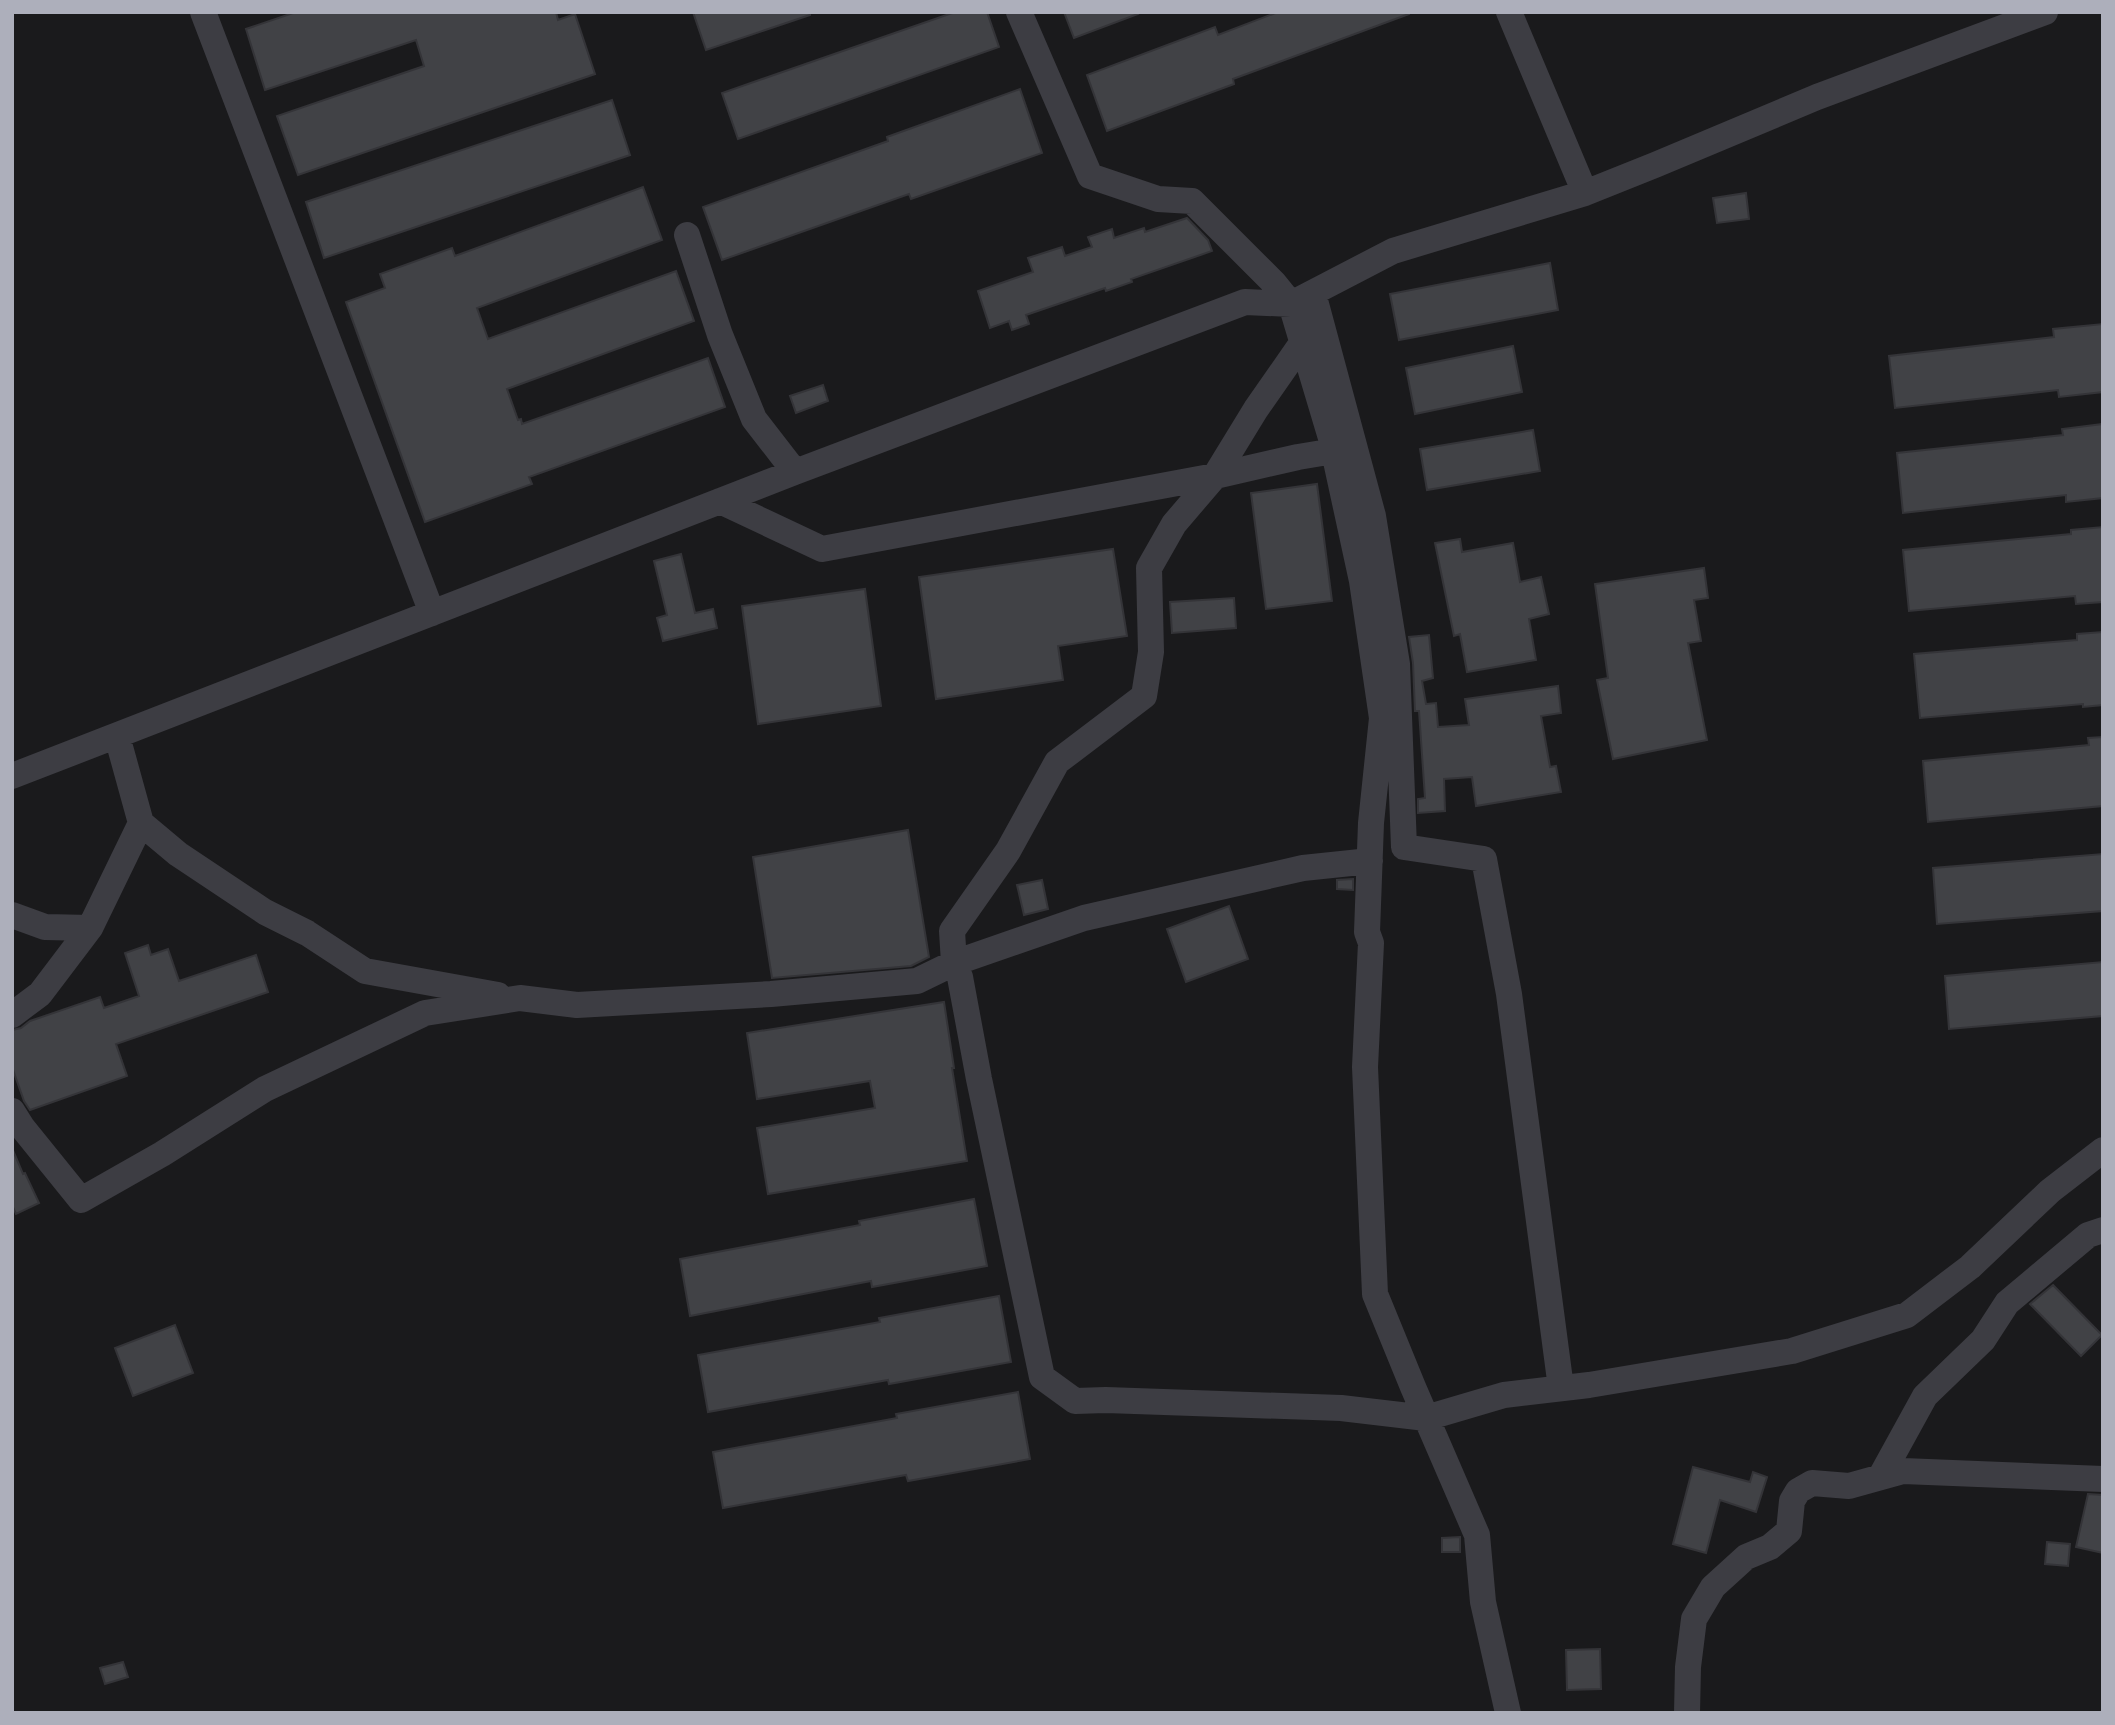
<svg xmlns="http://www.w3.org/2000/svg" width="2115" height="1725" font-family="Mulish,sans-serif">
	<style>
		.building { fill: #414246; stroke: #343438; stroke-width: 2 }
		.lines { fill: none; stroke-linecap: round; stroke-linejoin: round }
		.minor { stroke: #3d3d43; stroke-width: 26 }
	</style>
	<rect width="100%" height="100%" fill="#1a1a1c"/>
	<path class="building" d="M296 12H556L558 20 575 14 595 74 298 175 277 116 424 66 416 40 265 90 246 29Z
		M693 12H810V15L706 50Z
		M955 12H987L999 47 738 139 722 93Z
		M1064 12H1137L1138 14 1074 38Z
		M1278 12H1409V14L1233 79 1234 84 1107 131 1087 75 1215 27 1218 35Z
		M1020 89 1042 153 911 199 909 194 722 260 703 207 888 141 887 137Z
		M612 100 630 155 324 258 306 202Z
		M643 187 662 240 477 308 488 339 676 271 694 321 507 389 518 420 521 419 522 424 708 358 725 407 529 477 532 484 425 522 346 302 385 288 380 274 452 248 455 256Z
		M1746 193 1749 219 1717 223 1713 198Z
		M1187 218 1208 240 1212 251 1131 279 1132 282 1106 291 1105 288 1026 315 1029 324 1012 330 1009 321 990 328 978 291 1033 272 1028 258 1062 247 1065 256 1092 247 1088 237 1112 229 1114 238 1144 228 1145 232Z
		M1550 263 1558 310 1399 340 1390 294Z
		M2103 324V392L2059 397 2058 390 1895 408 1889 356 2054 337 2053 329Z
		M1513 346 1522 392 1415 414 1406 368Z
		M823 385 828 401 796 413 790 396Z
		M2103 424V498L2066 502V495L1903 513 1897 453 2063 435 2062 429Z
		M1533 430 1540 471 1427 490 1420 449Z
		M1317 484 1332 601 1266 609 1251 493Z
		M2103 527V602L2076 604 2075 596 1909 611 1903 550 2071 534V530Z
		M1460 539 1462 552 1513 543 1520 582 1541 577 1549 614 1529 619 1536 660 1467 672 1460 634 1454 636 1435 543Z
		M1113 549 1127 636 1058 646 1063 680 936 699 919 577Z
		M681 554 695 613 713 609 717 628 663 641 657 618 667 615 654 561Z
		M1704 568 1708 598 1694 600 1701 641 1688 643 1707 740 1613 759 1597 680 1608 678 1595 584Z
		M865 589 881 706 758 724 742 606Z
		M1234 598 1236 628 1172 633 1170 602Z
		M2103 632V705L2083 707V704L1920 718 1914 654 2077 640V634Z
		M1429 635 1433 678 1422 681 1426 704 1436 703 1438 727 1469 725 1465 699 1558 686 1561 713 1541 716 1550 767 1556 766 1561 792 1476 806 1472 777 1444 779 1445 811 1418 813V799L1425 798 1419 711H1415L1413 663 1409 637Z
		M2103 737V806L1928 822 1923 761 2089 745 2088 738Z
		M908 830 929 957 911 966 772 978 753 857Z
		M2103 854V911L1937 924 1933 868Z
		M1353 879V890L1337 889V880Z
		M1042 880 1048 909 1024 915 1017 885Z
		M1229 906 1248 959 1186 982 1167 929Z
		M148 945 151 955 168 949 179 981 256 955 268 992 116 1044 127 1076 30 1110 24 1101 12 1067V1030L21 1028 30 1021 100 997 104 1008 139 996 125 953Z
		M2103 962V1016L1949 1029 1945 976Z
		M944 1002 954 1068H952L967 1161 768 1194 757 1128 875 1108 870 1081 757 1099 747 1033Z
		M12 1148 23 1174 25 1173 39 1203 16 1214 12 1205Z
		M974 1199 987 1266 872 1287 871 1281 690 1316 680 1259 860 1225 859 1221Z
		M2053 1285 2102 1335 2081 1356 2030 1304Z
		M999 1296 1011 1362 889 1384 888 1380 708 1412 698 1355 880 1322 879 1318Z
		M175 1325 193 1373 133 1396 115 1348Z
		M1018 1392 1030 1459 908 1481 906 1475 723 1508 713 1452 897 1418 896 1414Z
		M1693 1467 1750 1482 1753 1472 1767 1477 1756 1512 1720 1500 1706 1553 1673 1544Z
		M2088 1494 2103 1495V1553L2076 1547Z
		M1460 1537V1552H1442V1538Z
		M2047 1542 2070 1544 2068 1566 2045 1564Z
		M1600 1649 1601 1689 1567 1690 1566 1650Z
		M123 1662 128 1677 105 1684 100 1668Z"/>
	<g class="lines">
		<path class="minor" d="M203 12 432 613
			M1019 12 1090 176 1158 199 1192 201 1274 283 1291 304 1331 438 1362 581 1382 718 1371 823 1367 932 1371 943 1365 1067 1375 1294 1413 1387 1477 1535 1483 1602 1508 1713
			M1509 12 1585 193
			M687 235 720 335 754 419 795 472
			M1313 293 1373 516 1397 664 1404 847 1484 859 1509 994 1561 1388
			M1302 343 1256 409 1215 476 1174 524 1149 568 1151 652 1144 696 1057 762 1008 851 952 931 954 963 960 977 979 1079 1042 1377 1075 1401 1106 1400 1341 1408 1426 1418 1504 1395 1589 1385 1792 1351 1907 1315 1970 1267 2050 1191 2103 1150
			M720 501 822 549 1215 476 1298 457 1334 451
			M12 776 795 472 1245 302 1291 304 1393 251 1585 193 1655 165 1817 97 2045 12
			M141 823 178 854 265 912 307 933 365 971 498 995
			M12 915 45 927 90 928
			M12 1015 40 994 90 928 141 823 117 736
			M12 1111 22 1127 81 1200 162 1154 265 1089 425 1013 520 998 577 1005 771 994 917 981 954 963 1084 918 1303 868 1370 861
			M1881 1476 1925 1396 1983 1340 2007 1303 2088 1235 2103 1230
			M1687 1713 1688 1667 1694 1619 1713 1587 1746 1557 1770 1547 1789 1531 1792 1501 1798 1491 1812 1483 1849 1486 1903 1471 2103 1479"/>
	</g>
	<rect width="2115" height="1725" fill="none" stroke="#adafbb" stroke-width="28"/>
</svg>
